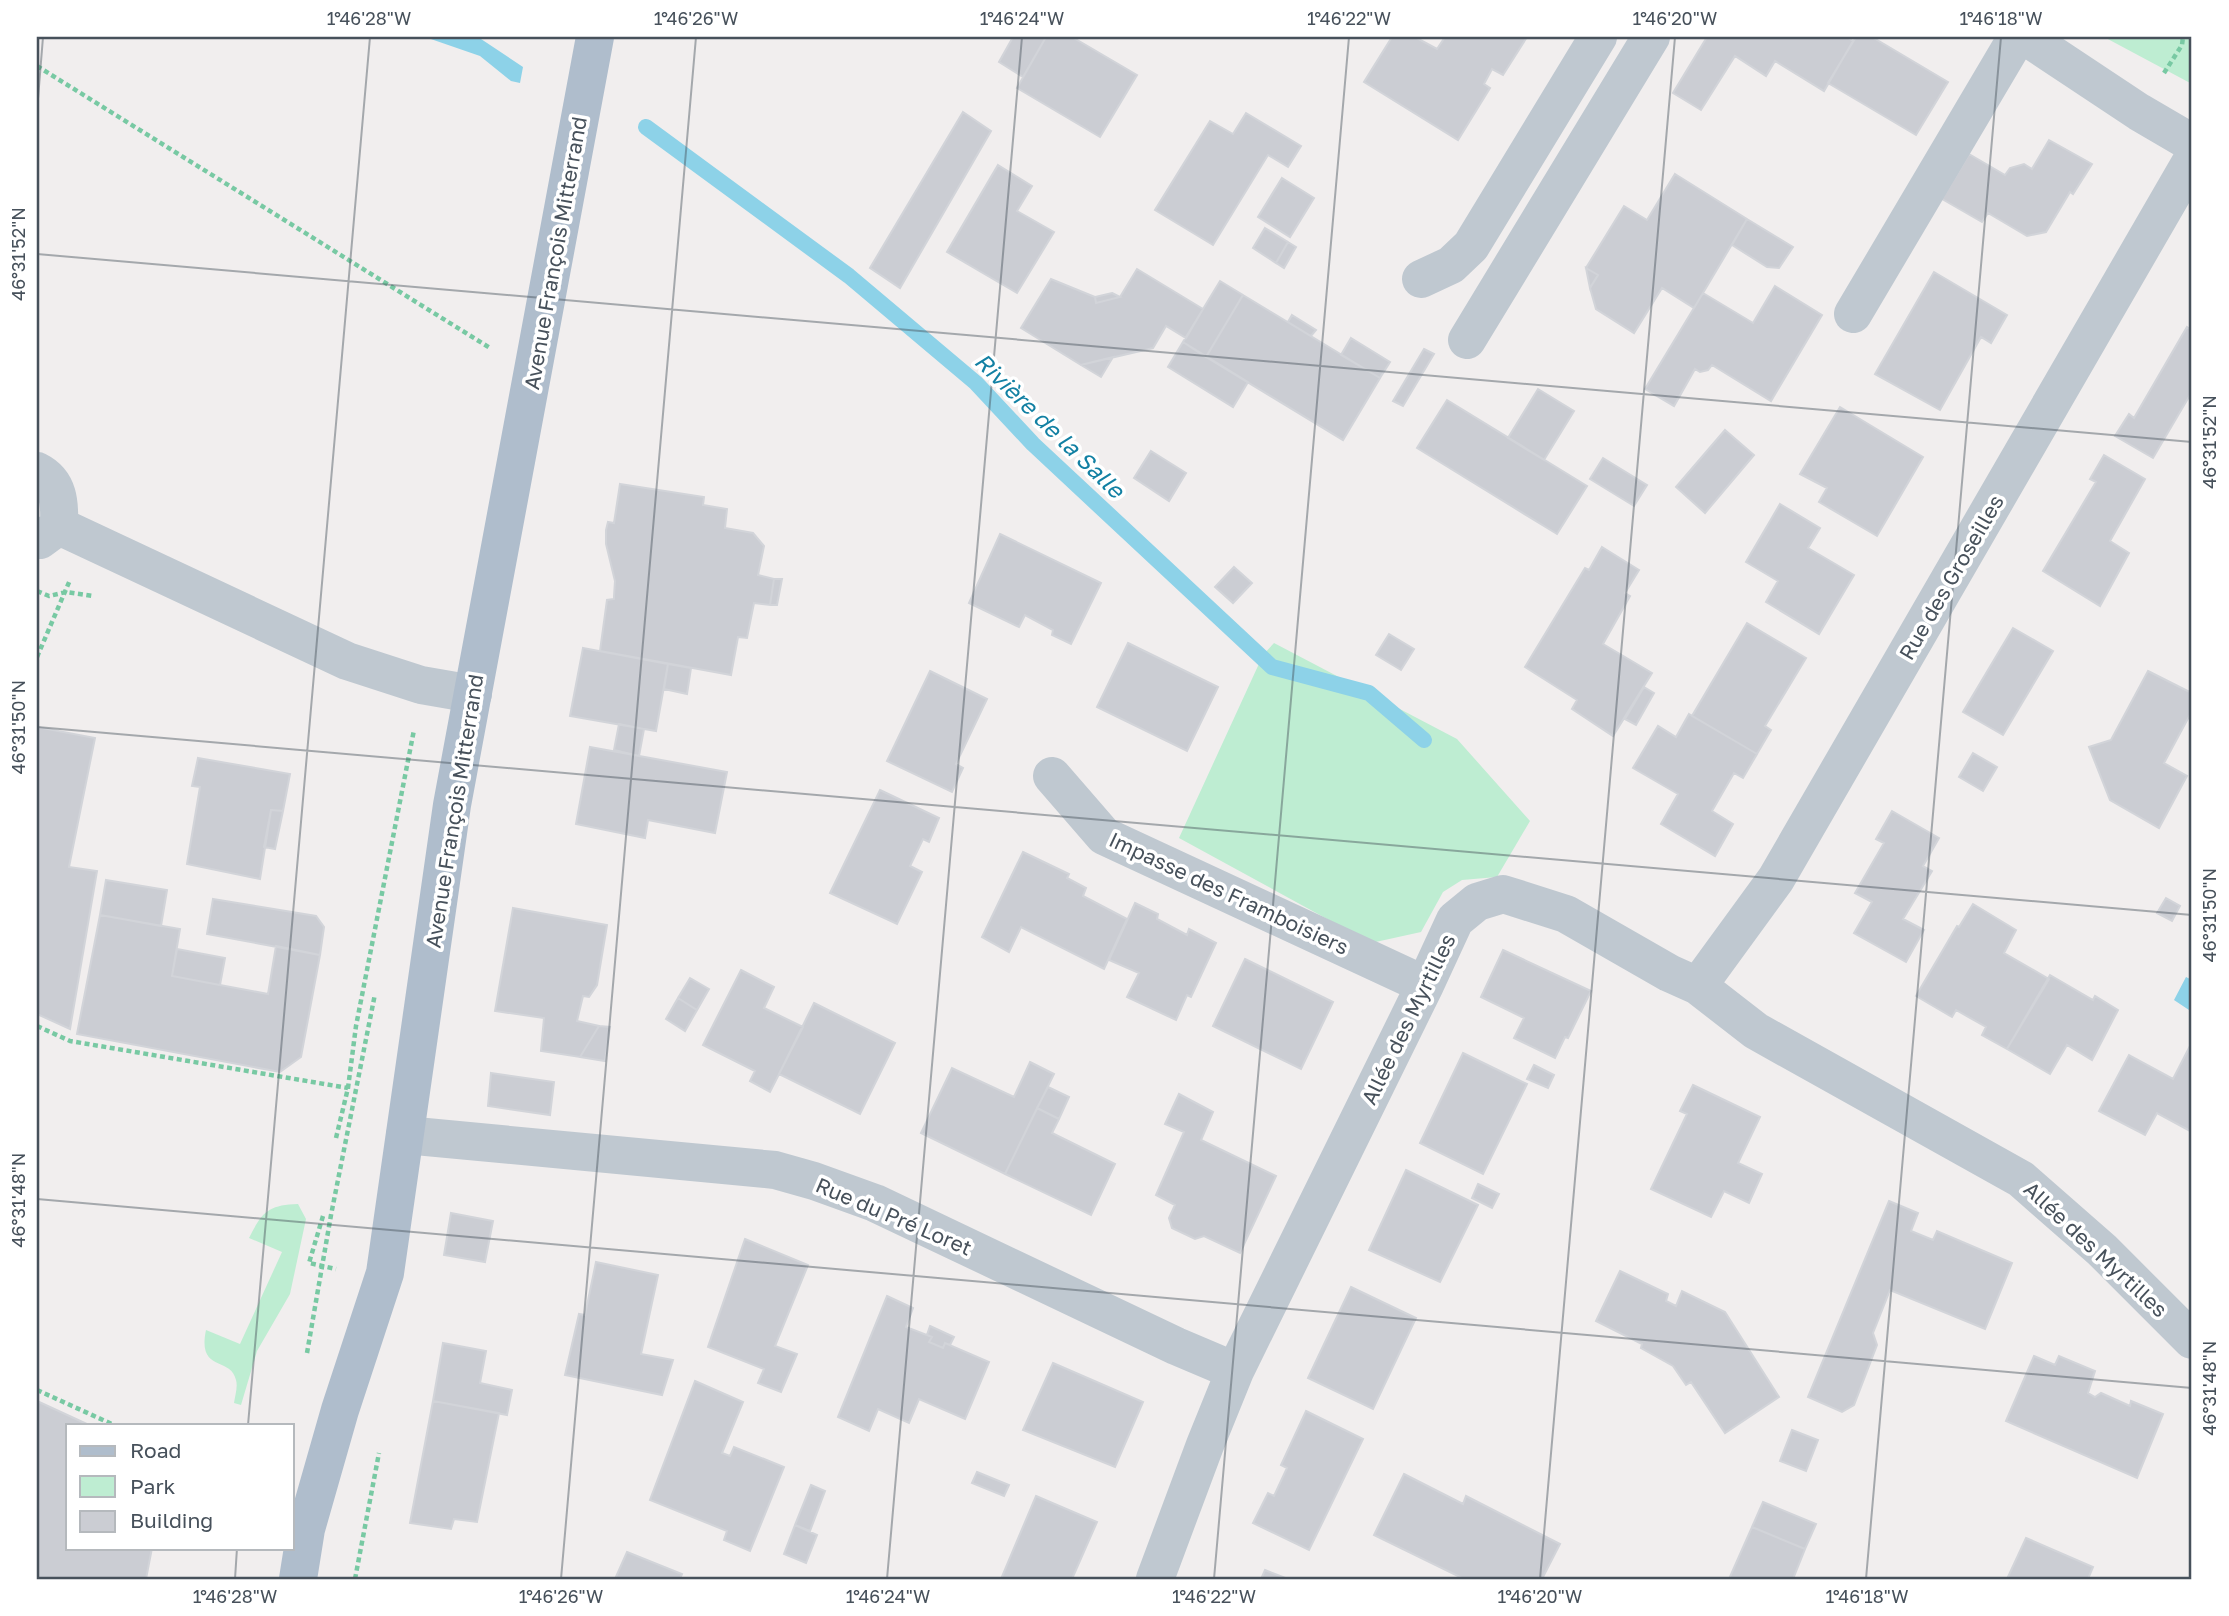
<svg xmlns="http://www.w3.org/2000/svg" width="2229" height="1616" font-family="'Golos Text',sans-serif">
	<style>
		.green { fill: #beedd2 }
		.water { fill: #8dd2e8 }
		.lines { fill: none; stroke-linecap: round; stroke-linejoin: round }
		.stream { stroke: #8dd2e8; stroke-width: 16 }
		.building { fill: #cbcdd3; stroke: #d2d4d9; stroke-width: 2 }
		.path { stroke: #78c9a3; stroke-width: 4.5; stroke-dasharray: 5 3.5; stroke-linecap: butt }
		.minor { stroke: #bfc8d0; stroke-width: 38 }
		.major { stroke: #afbdcc; stroke-width: 38 }
		.ticks { fill: none; stroke: #47515b; stroke-width: 2; stroke-opacity: 0.45 }
		.labels { text-anchor: middle; dominant-baseline: central; stroke-width: 7; stroke-linejoin: round; paint-order: stroke }
		.street-label { font-size: 21px; fill: #47515b; stroke: #fff }
		.water-label { font-size: 23px; font-style: italic; fill: #1280a3; stroke: #fff }
		.neatline { fill: none; stroke: #47515b; stroke-width: 2.5 }
		.ticks-label { font-size: 18px; text-anchor: middle; fill: #47515b }
	</style>
	<rect width="100%" height="100%" fill="#f1eeee"/>
	<path class="green" d="M2104 37H2192V84Z
		M1274 643 1457 739 1530 821 1497 877 1462 880 1443 892 1421 932 1371 943 1179 838 1263 655Z
		M298 1204 306 1219 290 1294 257 1351 241 1405 234 1403C235 1396 238 1387 236 1380 231 1356 197 1373 206 1330L240 1344 282 1252 249 1238C262 1212 268 1205 298 1204Z"/>
	<path class="water" d="M425 37H478L523 67 520 83 511 81 480 56Z
		M2186 977 2192 980V1012L2174 1000Z"/>
	<g class="lines">
		<path class="stream" d="M646 127 849 276 976 383 1033 444 1272 667 1369 693 1424 740"/>
	</g>
	<path class="building" d="M1013 37H1046L1023 77 999 62Z
		M1046 37H1072L1137 75 1100 137 1017 88Z
		M1392 37H1415L1437 49 1445 37H1527L1503 75 1492 69 1484 84 1490 88 1458 140 1364 82Z
		M1707 37H1847L1853 41 1824 91 1775 61 1766 76 1735 56 1701 110 1673 93Z
		M1856 37H1872L1948 82 1916 135 1828 83Z
		M963 112 991 131 900 288 870 268Z
		M1246 113 1301 146 1288 167 1268 155 1213 245 1155 210 1210 121 1233 134Z
		M2049 140 2092 164 2073 194 2070 192 2046 232 2027 236 1988 213 1982 222 1942 199 1969 154 2005 175 2010 168 2024 164 2032 169Z
		M998 165 1032 186 1017 211 1054 232 1017 293 947 252Z
		M1675 174 1747 219 1694 308 1662 288 1634 333 1596 309 1590 288 1598 275 1586 268 1624 206 1647 220Z
		M1282 178 1314 198 1290 237 1258 217Z
		M1747 219 1793 247 1779 268 1767 267 1732 245Z
		M1265 228 1288 242 1276 263 1253 248Z
		M1288 242 1296 247 1284 268 1276 263Z
		M1586 268 1598 275 1590 288Z
		M1137 269 1203 309 1186 338 1166 326 1153 348 1081 365 1021 328 1051 279 1095 297 1096 303 1120 297Z
		M1934 272 2007 315 1991 343 1981 337 1940 410 1875 374Z
		M1220 281 1243 295 1206 357 1183 342Z
		M1775 286 1822 315 1771 401 1712 365 1708 370 1700 372 1695 369 1674 406 1645 389 1703 293 1753 323Z
		M1112 293 1120 297 1096 303 1095 297Z
		M1243 295 1380 378 1343 440 1206 357Z
		M1292 315 1316 330 1311 336 1288 322Z
		M2187 327 2192 330V397L2190 395 2153 458 2115 436 2129 414 2134 418Z
		M1351 338 1390 362 1380 378 1341 355Z
		M1183 342 1248 382 1233 407 1168 367Z
		M1424 349 1434 354 1403 406 1393 401Z
		M1113 357 1101 377 1081 365Z
		M1538 389 1574 411 1544 460 1508 438Z
		M1447 400 1587 486 1557 534 1417 448Z
		M1840 407 1923 457 1877 536 1819 502 1827 488 1800 474Z
		M1725 430 1754 455 1705 513 1676 487Z
		M1151 451 1186 473 1169 501 1134 478Z
		M2104 455 2145 479 2110 541 2129 553 2100 606 2043 571 2096 482 2090 479Z
		M1603 458 1647 485 1634 506 1590 479Z
		M620 484 704 497 703 505 727 509 725 528 753 533 764 546 758 575 774 579 770 605 754 603 747 638 738 637 731 675 600 651 607 600 614 599V596L615 581 606 544V530L608 522 614 523Z
		M1780 504 1820 528 1808 548 1854 575 1819 634 1766 602 1778 581 1746 562Z
		M1000 534 1101 583 1071 644 1052 635 1053 630 1025 615 1019 627 969 603Z
		M1602 547 1639 570 1625 593 1630 596 1603 644 1652 673 1613 736 1572 709 1577 700 1525 667 1585 568 1589 570Z
		M1234 567 1252 583 1233 603 1215 587Z
		M774 579H782L777 605H770Z
		M1747 623 1806 658 1765 726 1771 730 1757 754 1692 716Z
		M2013 628 2053 651 2003 735 1963 712Z
		M1389 634 1414 649 1401 670 1376 655Z
		M1128 643 1218 687 1187 751 1097 707Z
		M583 648 668 664 656 731 570 716Z
		M668 664 691 668 687 694 664 689Z
		M930 671 987 699 956 764 963 768 952 792 887 761Z
		M2148 671 2192 693V711L2164 763 2187 776 2159 828 2110 800 2089 747 2111 740Z
		M1644 687 1654 693 1636 725 1625 719Z
		M1689 714 1757 754 1743 778 1734 773 1712 811 1733 824 1715 856 1661 824 1678 794 1633 768 1658 726 1676 737Z
		M619 724 644 729 639 756 614 750Z
		M37 727 95 738 69 867 97 871 70 1029 37 1014Z
		M590 747 727 772 715 833 648 820 645 838 576 824Z
		M1973 753 1997 767 1983 791 1959 777Z
		M198 758 290 774 283 811 271 810 260 879 187 864 200 787 192 786Z
		M880 790 939 818 929 842 923 839 910 866 922 872 897 924 830 893Z
		M271 810 283 811 275 849 264 847Z
		M1892 811 1939 838 1923 866 1932 871 1903 919 1924 930 1906 962 1854 933 1872 902 1855 893 1884 843 1876 839Z
		M1023 852 1069 874 1067 878 1086 888 1083 896 1127 919 1104 969 1021 927 1009 952 982 937Z
		M106 880 167 890 161 926 100 915Z
		M2166 898 2180 906 2172 921 2157 913Z
		M213 899 316 916 324 927 320 955 207 934Z
		M1135 903 1158 914 1157 919 1187 935 1189 929 1216 943 1191 997 1187 995 1176 1020 1127 997 1139 973 1109 960Z
		M1973 904 2016 930 2004 953 2049 979 2007 1049 1982 1035 1986 1027 1956 1010 1952 1017 1916 996 1957 926 1959 927Z
		M513 908 607 925 597 985 589 997 583 996 577 1021 599 1026 580 1057 541 1051 544 1018 495 1011Z
		M100 915 180 929 172 976 268 994 276 946 320 955 301 1057 280 1072 77 1034Z
		M177 949 225 958 220 985 172 976Z
		M1503 950 1591 991 1568 1038 1565 1037 1555 1058 1514 1038 1524 1018 1481 997Z
		M1245 959 1333 1002 1301 1069 1213 1026Z
		M741 970 774 987 764 1008 803 1027 770 1092 750 1081 755 1071 703 1045Z
		M2050 975 2093 1000 2095 996 2118 1010 2092 1060 2067 1045 2050 1074 2007 1049Z
		M690 978 709 989 697 1010 678 998Z
		M678 998 697 1010 685 1031 666 1019Z
		M814 1003 895 1043 860 1114 779 1074Z
		M599 1026 610 1027 605 1061 580 1057Z
		M2192 1042V1132L2157 1113 2145 1135 2099 1111 2129 1055 2173 1079Z
		M1463 1053 1527 1084 1483 1174 1420 1143Z
		M1030 1062 1054 1074 1005 1174 921 1133 952 1068 1014 1097Z
		M1534 1065 1554 1075 1548 1088 1527 1079Z
		M491 1073 554 1082 550 1115 488 1106Z
		M1693 1085 1760 1117 1738 1163 1762 1174 1749 1203 1724 1191 1711 1217 1651 1189 1687 1114 1680 1111Z
		M1048 1087 1069 1097 1059 1119 1037 1108Z
		M1179 1094 1213 1112 1201 1140 1276 1176 1240 1253 1204 1236 1195 1239 1172 1228 1169 1218 1175 1205 1156 1195 1184 1132 1165 1124Z
		M1037 1108 1059 1119 1052 1133 1115 1164 1091 1215 1005 1174Z
		M1406 1170 1478 1205 1440 1282 1369 1250Z
		M1478 1184 1499 1194 1492 1208 1472 1198Z
		M1889 1201 1918 1213 1911 1231 1933 1240 1937 1231 2012 1263 1985 1329 1890 1290 1873 1333 1877 1345 1854 1405 1842 1412 1808 1397Z
		M451 1213 493 1221 485 1262 444 1255Z
		M745 1239 808 1265 775 1346 797 1354 781 1392 758 1383 764 1369 708 1347Z
		M596 1262 658 1275 641 1354 673 1360 662 1395 565 1375 579 1314 585 1315Z
		M1620 1271 1668 1294 1666 1301 1676 1306 1682 1291 1725 1312 1779 1397 1725 1433 1691 1382 1686 1385 1673 1366 1641 1348 1642 1344 1596 1321Z
		M1351 1287 1416 1318 1373 1409 1308 1378Z
		M887 1296 913 1308 906 1327 932 1337 929 1342 943 1348 945 1343 989 1362 965 1419 919 1399 909 1423 878 1409 869 1431 838 1417Z
		M930 1326 954 1337 950 1345 945 1343 943 1348 929 1342 932 1337 927 1335Z
		M443 1343 486 1351 480 1383 512 1390 507 1415 433 1401Z
		M2034 1356 2055 1365 2059 1356 2095 1371 2088 1393 2095 1397 2101 1393 2130 1406 2131 1401 2163 1414 2137 1478 2006 1421Z
		M1053 1363 1143 1402 1115 1467 1023 1430Z
		M695 1381 743 1402 722 1453 730 1456 734 1447 784 1467 750 1551 724 1540 727 1531 650 1500Z
		M37 1401 89 1425H68V1548H152L146 1579H37Z
		M433 1401 499 1413 477 1522 454 1519 451 1529 410 1523Z
		M1306 1411 1363 1439 1309 1550 1253 1523 1268 1493 1274 1496 1287 1468 1281 1465Z
		M1792 1430 1818 1440 1806 1471 1780 1461Z
		M977 1472 1009 1485 1004 1496 972 1483Z
		M1404 1474 1463 1504 1466 1496 1560 1544 1542 1579H1464L1374 1535Z
		M811 1485 825 1491 810 1531 795 1525Z
		M1036 1496 1097 1522 1072 1579H1001Z
		M1763 1502 1816 1524 1805 1549 1752 1527Z
		M795 1525 817 1535 806 1563 784 1554Z
		M1752 1527 1805 1549 1793 1579H1729Z
		M2026 1538 2093 1567 2088 1579H2007Z
		M627 1552 682 1574 680 1579H615Z
		M1265 1570 1288 1579H1261Z"/>
	<g class="lines">
		<path class="path" d="M37 66 490 348
			M2164 73 2182 45 2183 37
			M37 591 49 596 66 592 93 596
			M37 657 70 580
			M37 1026 70 1041 348 1088
			M336 1138 348 1088 356 1026 414 730
			M323 1216 309 1263 336 1269
			M307 1353 331 1215 375 994
			M37 1390 114 1425
			M355 1579 379 1453"/>
		<path class="minor" d="M2026 37 2139 112 2192 143
			M1421 279 1451 265 1471 246 1598 37
			M1853 314 2017 37
			M1467 340 1651 37
			M37 471C59 482 60 503 59 526L40 540
			M59 526 347 661 421 685 473 694
			M1052 776 1104 836 1425 985
			M1698 986 1776 879 2192 160
			M405 1135 775 1170 814 1181 875 1203 1176 1346 1235 1371
			M1155 1579 1205 1445 1235 1371 1425 985 1455 920 1477 902 1503 894 1566 914 1669 973 1698 986 1756 1031 2021 1179 2102 1250 2192 1340"/>
		<path class="major" d="M298 1579 306 1529 340 1410 385 1273 452 805 595 37"/>
	</g>
	<path class="ticks" d="M37 111 43 37M37 254 2192 442M37 727 2192 915M37 1199 2192 1388M248 1425 370 37M235 1579 237 1548M561 1579 696 37M887 1579 1022 37M1214 1579 1349 37M1540 1579 1675 37M1866 1579 2001 37"/>
	<g class="labels">
		<g class="street-label">
			<text transform="translate(555 253) rotate(-80)">Avenue François Mitterrand</text>
			<text transform="translate(1951 577) rotate(-60)">Rue des Groseilles</text>
			<text transform="translate(454 811) rotate(-81)">Avenue François Mitterrand</text>
			<text transform="translate(1229 893) rotate(25)">Impasse des Framboisiers</text>
			<text transform="translate(1408 1019) rotate(-64)">Allée des Myrtilles</text>
			<text transform="translate(894 1216) rotate(23)">Rue du Pré Loret</text>
			<text transform="translate(2096 1249) rotate(43)">Allée des Myrtilles</text>
		</g>
		<g class="water-label">
			<text transform="translate(1050 425) rotate(44)">Rivière de la Salle</text>
		</g>
	</g>
	<rect width="2229" height="1616" fill="none" stroke="#ffffff" stroke-width="77"/>
	<rect x="66" y="1424" width="228" height="126" fill="#ffffff" stroke="#b5b9bd" stroke-width="2"/>
	<rect x="80" y="1446" width="35" height="10" fill="#afbdcc" stroke="#b5b9bd" stroke-width="2"/>
	<text x="130" y="1458" font-size="21" fill="#47515b">Road</text>
	<rect x="80" y="1476" width="35" height="21" fill="#beedd2" stroke="#b5b9bd" stroke-width="2"/>
	<text x="130" y="1494" font-size="21" fill="#47515b">Park</text>
	<rect x="80" y="1511" width="35" height="21" fill="#cbcdd3" stroke="#b5b9bd" stroke-width="2"/>
	<text x="130" y="1528" font-size="21" fill="#47515b">Building</text>
	<rect x="38" y="38" width="2152" height="1540" class="neatline"/>
	<g class="ticks-label">
		<text x="369" y="25">1°46'28"W</text>
		<text x="696" y="25">1°46'26"W</text>
		<text x="1022" y="25">1°46'24"W</text>
		<text x="1349" y="25">1°46'22"W</text>
		<text x="1675" y="25">1°46'20"W</text>
		<text x="2001" y="25">1°46'18"W</text>
		<text transform="translate(19 254) rotate(-90)" y="6">46°31'52"N</text>
		<text transform="translate(2210 442) rotate(-90)" y="6">46°31'52"N</text>
		<text transform="translate(19 727) rotate(-90)" y="6">46°31'50"N</text>
		<text transform="translate(2210 915) rotate(-90)" y="6">46°31'50"N</text>
		<text transform="translate(19 1200) rotate(-90)" y="6">46°31'48"N</text>
		<text transform="translate(2210 1388) rotate(-90)" y="6">46°31'48"N</text>
		<text x="235" y="1603">1°46'28"W</text>
		<text x="561" y="1603">1°46'26"W</text>
		<text x="888" y="1603">1°46'24"W</text>
		<text x="1214" y="1603">1°46'22"W</text>
		<text x="1540" y="1603">1°46'20"W</text>
		<text x="1867" y="1603">1°46'18"W</text>
	</g>
</svg>
